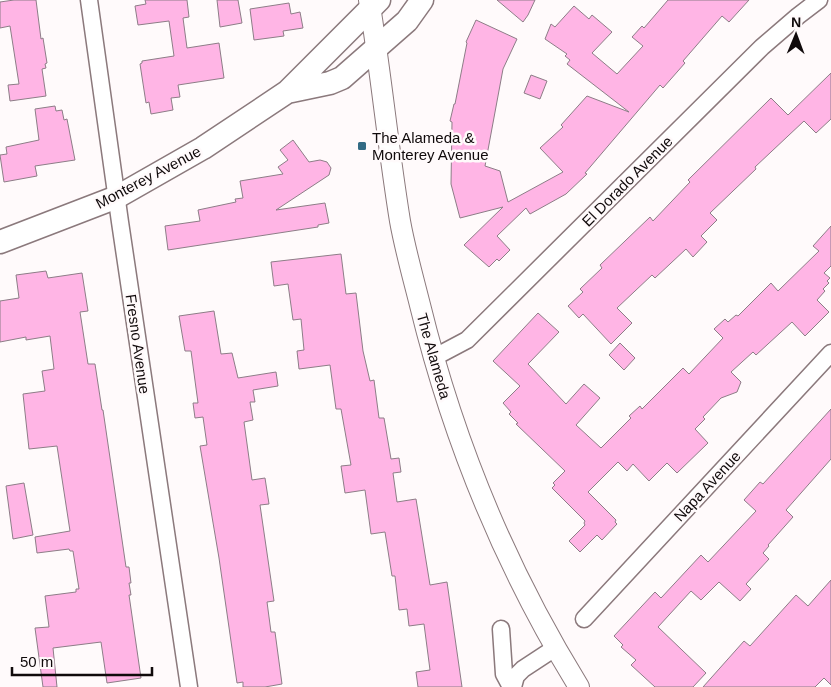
<svg xmlns="http://www.w3.org/2000/svg" width="831" height="687" font-family="Helvetica,sans-serif">
	<style>
		.building { fill: #ffb5e5; stroke: #8d7d87 }
		.lines { fill: none; stroke-linecap: round; stroke-linejoin: round }
		.minor-casing { stroke: #8b797c; stroke-width: 19 }
		.tertiary-casing { stroke: #8b797c; stroke-width: 22 }
		.secondary-casing { stroke: #8b797c; stroke-width: 25 }
		.minor { stroke: #fff; stroke-width: 16 }
		.tertiary { stroke: #fff; stroke-width: 20 }
		.secondary { stroke: #fff; stroke-width: 22 }
		.poi-dot { fill: #326b84; stroke: #fffafb; stroke-width: 2 }
		.labels { text-anchor: middle; dominant-baseline: central; stroke-width: 5; stroke-linejoin: round; paint-order: stroke }
		.poi-label { font-size: 15px; fill: #100a0b; stroke: #fffafb; text-anchor: start }
		.street-label { font-size: 15px; fill: #100a0b; stroke: #fffafb }
	</style>
	<rect width="100%" height="100%" fill="#fffafb"/>
	<path class="building" d="M14 0H36L41 39 43 38 47 63 45 64 46 68 42 69 46 96 10 101 8 85 19 84 10 26 0 28V2Z
		M145 0H187L189 17 183 18 187 48 219 43 224 78 178 85 180 97 171 98 173 110 151 114 149 102 146 103 140 64 142 63V61L174 56 169 21 138 25 135 6 146 4Z
		M217 0H238L242 23 220 27Z
		M497 0H535L528 15 523 22Z
		M668 0H749L729 22 722 16 683 61 685 63 663 88 660 85 585 173 587 174 566 194 530 214 526 208 497 236 510 250 499 261 497 259 489 267 464 245 503 207 460 218 451 184 452 122 450 121 454 104H455L467 43 466 42 476 20 517 39 503 69 485 166 500 171 508 202 563 172 540 148 563 127 561 125 587 96 629 112 567 64 570 60 565 56 567 54 545 39 551 24 555 27 574 6 589 19 592 15 612 32 592 53 617 74 643 46 632 37 642 26 644 28Z
		M289 3 291 14 300 12 303 28 283 31 284 36 254 40 250 9Z
		M831 73V119L816 133 804 121 755 167 756 169 710 213 717 220 701 236 707 242 693 257 686 249 655 278 652 275 617 308 632 323 611 344 583 314 579 318 568 306 583 292 580 289 602 268 600 265 650 217 653 221 690 182 688 180 771 98 788 115Z
		M531 75 547 81 540 99 524 93Z
		M55 106 56 111 62 110 64 120 67 119 75 160 35 166 37 176 4 182 0 155 7 154 6 147 39 140 35 109Z
		M293 140 309 162 320 160 327 162 331 168 329 175 276 210 325 203 329 223 318 225V227L168 250 165 226 200 221 198 210 236 202 235 199 243 198 240 181 283 174 278 167 288 160 280 150Z
		M831 226V266L824 273 830 278 827 281 829 283 823 289 825 291 817 300 829 312 805 336 792 322 756 355 753 352 731 372 741 382 737 392 721 398 703 417 705 419 695 429 708 443 677 473 667 463 649 481 633 464 627 471 618 462 588 492 616 520 615 522 617 524 602 540 597 535 580 552 569 541 585 525 584 523 585 521 552 488 555 485 553 483 565 471 516 424 518 423 509 414 511 412 503 403 520 386 493 361 538 313 559 332 528 364 566 404 584 384 600 398 576 425 601 448 631 418 629 416 640 406 642 409 683 368 689 374 723 338 714 329 725 319 728 322 736 315 738 316 771 283 778 291 819 251 813 246Z
		M341 254 346 294 356 293 363 351 370 381 374 380 379 418H384L391 459 399 458 401 472 393 473 397 502 416 499 430 585 447 582 462 687H418L416 672 430 670 424 624 409 626 407 609 399 610 395 576H392L385 532 371 534 365 490 345 493 341 466 351 465 341 409H336L330 365 299 369 297 351 304 350 301 319 293 320 288 284 274 286 271 262Z
		M46 271 48 278 82 273 88 311 80 312 88 364H95L102 410H103L126 567H129L131 583H129L131 595H129L141 678 107 683 101 642 53 648 57 687H43L35 628 49 627 45 596 76 592V589H79L73 551H70L69 549 37 553 35 537 70 531 57 446 29 449 23 394 45 391 42 371 54 369 50 336 26 340V337L0 342V301L19 298 16 275Z
		M214 311 221 354 232 353 238 378 276 372 278 386 253 390 255 402H250L253 420 244 422 252 480 265 478 269 504 260 505 274 601 267 602 271 632H275L282 684 265 687H243V682L237 683 219 558 200 446 207 445 203 417 195 418 193 403H198L191 351H185L179 316Z
		M620 343 635 358 624 370 609 355Z
		M831 409V459L786 510 793 517 768 545 769 546 763 553 769 559 746 584 751 589 740 601 719 582 701 600 691 591 658 627 706 673 693 687H655L631 665 636 660 621 647 623 645 614 636 655 592 661 598 701 555 708 562 756 511 744 500 760 482 763 484Z
		M24 483 33 535 13 539 6 486Z
		M831 580V685L824 678 815 687H703L744 641 750 646 796 595 808 606Z"/>
	<g class="lines">
		<defs>
			<path id="minor" d="M89 0 120 222 189 687
				M433 358 467 340 762 47 798 16 819 0
				M584 619 831 353
				M501 629 504 674 511 687
				M513 687 516 676 523 669 555 648"/>
			<path id="tertiary" d="M369 0C381 73 388 147 400 221 405 249 413 277 420 305 453 440 506 569 579 687"/>
			<path id="secondary" d="M287 92 330 83 342 78 407 21 422 0
				M0 242 117 197 203 148 287 92 379 0"/>
		</defs>
		<use href="#minor" class="minor-casing"/>
		<use href="#tertiary" class="tertiary-casing"/>
		<use href="#secondary" class="secondary-casing"/>
		<use href="#minor" class="minor"/>
		<use href="#tertiary" class="tertiary"/>
		<use href="#secondary" class="secondary"/>
	</g>
	<rect class="poi-dot" x="357" y="141" width="10" height="10" rx="2.5"/>
	<g class="labels">
		<g class="poi-label">
			<text x="372" y="137">The Alameda &amp;<tspan x="372" dy="17">Monterey Avenue</tspan></text>
		</g>
		<g class="street-label">
			<text transform="translate(148 177) rotate(-28)">Monterey Avenue</text>
			<text transform="translate(627 181) rotate(-45)">El Dorado Avenue</text>
			<text transform="translate(138 344) rotate(82)">Fresno Avenue</text>
			<text transform="translate(434 356) rotate(74)">The Alameda</text>
			<text transform="translate(707 486) rotate(-47)">Napa Avenue</text>
		</g>
	</g>
	<g transform="translate(796 35) rotate(1)" stroke="#fffafb" stroke-width="4" paint-order="stroke">
	<path d="M0-4L9 19L0 12L-9 19Z" fill="#100a0b"/>
	<text y="-8" font-size="14" font-weight="bold" text-anchor="middle" fill="#100a0b">N</text>
	</g>
	<path d="M12 667v8h140v-8" fill="none" stroke="#100a0b" stroke-width="2.5"/>
	<text x="20" y="667" font-size="15" fill="#100a0b" stroke="#fffafb" stroke-width="4" paint-order="stroke">50 m</text>
</svg>
